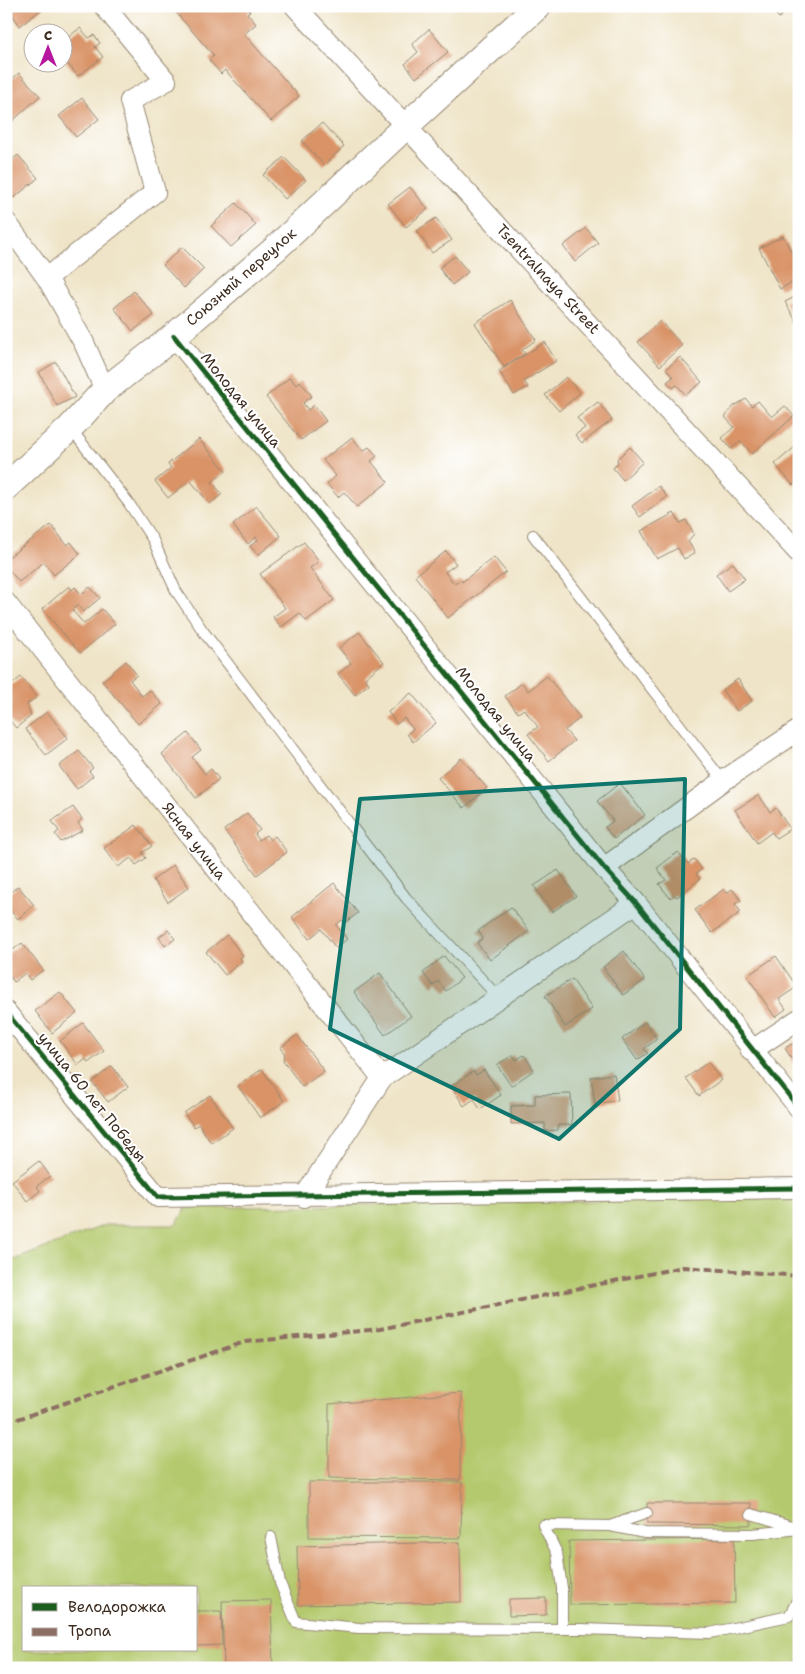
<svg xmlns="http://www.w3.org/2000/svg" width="805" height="1674" font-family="'Shantell Sans',sans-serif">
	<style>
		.green { fill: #b4c96d; stroke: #787a46; fill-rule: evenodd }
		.building { fill: #d99366 }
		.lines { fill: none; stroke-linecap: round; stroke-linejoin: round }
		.service-casing { stroke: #958772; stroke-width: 12 }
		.minor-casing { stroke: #958772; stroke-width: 22 }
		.tertiary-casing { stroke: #958772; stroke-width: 28 }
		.service { stroke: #fff; stroke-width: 10 }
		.minor { stroke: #fff; stroke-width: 20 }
		.tertiary { stroke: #fff; stroke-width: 26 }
		.quiet { stroke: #8d6e63; stroke-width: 4; stroke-dasharray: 8 4; stroke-linecap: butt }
		.cycleway-casing { stroke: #fff; stroke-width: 8 }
		.cycleway { stroke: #1b5e20; stroke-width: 5 }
		.marked { fill: #0f766e; fill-opacity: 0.2; stroke: #0f766e; stroke-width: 4; stroke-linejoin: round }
		.labels { text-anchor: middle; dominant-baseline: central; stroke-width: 4; stroke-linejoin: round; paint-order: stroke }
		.street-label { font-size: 15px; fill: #3b2a1e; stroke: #fff }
	</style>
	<rect width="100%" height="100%" fill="#fff"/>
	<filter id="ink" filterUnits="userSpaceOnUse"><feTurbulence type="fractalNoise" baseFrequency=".02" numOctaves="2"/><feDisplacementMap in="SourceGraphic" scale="10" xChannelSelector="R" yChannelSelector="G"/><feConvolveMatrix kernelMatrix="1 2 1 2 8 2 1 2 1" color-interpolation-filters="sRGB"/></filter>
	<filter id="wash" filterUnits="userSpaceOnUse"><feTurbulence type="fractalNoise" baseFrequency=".0096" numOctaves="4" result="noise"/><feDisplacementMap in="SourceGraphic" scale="20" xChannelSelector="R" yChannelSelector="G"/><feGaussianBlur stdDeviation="1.12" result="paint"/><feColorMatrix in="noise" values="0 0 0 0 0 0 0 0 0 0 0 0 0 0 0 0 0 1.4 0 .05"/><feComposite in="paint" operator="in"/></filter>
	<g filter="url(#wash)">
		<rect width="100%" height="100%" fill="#efe4c7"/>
		<path class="green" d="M799 1197V1668H6V1263L105 1225H176L186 1208ZM24 1588H196V1650H24Z"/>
		<g id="blocks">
			<path class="building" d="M6 6H46L20 26Z
				M176 6H246L250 11 247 13 256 24 244 34 299 96 271 121 225 70 221 74 209 60 214 56 173 9Z
				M768 6H792L779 18Z
				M80 28 89 38 94 35 100 43 95 47 103 57 78 76 62 57V42Z
				M429 29 448 52 416 78 405 64 418 52 412 44Z
				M19 73 40 96 6 127V84Z
				M82 98 99 119 76 137 59 116Z
				M322 123 344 146 324 165 302 141Z
				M18 155 38 178 14 198 6 189V165Z
				M284 157 306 180 285 199 263 175Z
				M410 187 428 209 406 227 388 204Z
				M236 203 256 225 231 247 211 226Z
				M436 218 452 240 432 253 417 231Z
				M586 228 598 243 575 262 563 246Z
				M783 236 792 253 797 250 799 254V260L796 262 799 279 780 289 759 248Z
				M182 247 204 269 184 288 163 265Z
				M455 256 468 272 452 285 439 268Z
				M134 291 154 315 133 331 114 308Z
				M799 295V326L785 302Z
				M510 300 536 340 522 350 525 354 504 367 475 323Z
				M660 321 682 345 660 366 638 342Z
				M545 342 556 361 524 381 528 387 514 395 499 371Z
				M680 357 702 382 686 395 677 385 673 388 667 382 673 377 666 369Z
				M56 362 75 397 57 406 39 372Z
				M290 377 296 385 300 381 312 396 303 403 308 410 314 405 326 421 301 440 266 397Z
				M566 377 580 393 559 411 545 395Z
				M746 399 752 406 758 401 772 417 785 406 794 416 752 454 741 441 731 449 722 438 734 427 725 417 734 406Z
				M598 402 612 420 582 443 575 435 585 428 577 418Z
				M352 437 363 451 369 447 377 456 371 461 388 482 357 507 344 492 338 497 327 484 336 476 323 460Z
				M199 439 226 471 212 482 222 494 210 504 190 480 168 498 155 481 171 468 168 464Z
				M630 447 643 462 623 480 613 468 618 463 617 459Z
				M795 447 799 452V479L793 485 775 464Z
				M659 486 667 497 640 517 632 506Z
				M256 506 281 536 258 555 250 546 258 540 256 537 248 544 233 525Z
				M674 513 680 523 686 520 694 534 688 541 695 553 684 559 678 548 657 559 641 531Z
				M51 525 67 545 71 542 80 554 54 575 44 562 19 582 6 566V559Z
				M304 542 319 561 310 568 334 600 306 621 300 613 281 627 273 617 285 608 260 574Z
				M446 551 456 564 445 572 454 583 461 580 462 582 494 557 506 572 448 618 415 576Z
				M733 563 745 579 728 591 716 574Z
				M69 586 72 590 75 587 81 594 90 587 100 598 83 612 78 605 72 610 84 624 102 609 115 624 80 653 42 609Z
				M359 632 384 662 365 678 369 684 355 695 338 674 351 663 339 648Z
				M126 661 137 675 130 680 142 696 150 690 162 704 138 724 102 681Z
				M547 676 580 718 565 730 574 741 549 761 528 734 538 727 524 709 518 713 505 696 522 683 528 691Z
				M21 677 37 697 27 704 31 716 16 728 6 716V689Z
				M738 679 752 701 737 711 722 690Z
				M411 693 436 723 413 742 407 734 413 729 404 718 397 724 388 712Z
				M47 712 68 738 46 755 25 729Z
				M188 733 201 750 192 757 205 774 211 769 219 779 196 798 162 754Z
				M79 751 93 768 89 771 93 776 77 789 59 766Z
				M461 758 487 788 464 808 438 778Z
				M620 783 645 815 614 839 605 827 613 821 597 801Z
				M759 795 770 812 776 808 790 829 776 838 772 832 757 843 735 810Z
				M73 807 82 819 78 823 83 830 61 842 55 834 59 831 52 821Z
				M247 813 260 830 255 834 259 840 266 835 270 840 275 836 287 852 257 875 224 830Z
				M136 825 152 846 142 853 146 858 136 865 131 858 118 867 104 848Z
				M678 852 688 864 694 859 702 869 696 874 700 879 677 897 674 895 670 898 659 884 666 880 657 868Z
				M173 865 189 887 168 902 153 880Z
				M558 870 576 896 552 912 534 886Z
				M334 883 358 913 345 923 342 920 336 925 347 939 336 948 321 929 309 939 292 917Z
				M18 886 34 905 18 919 6 906V896Z
				M724 889 727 893 732 889 741 900 735 904 741 912 712 933 695 910Z
				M511 907 529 931 490 960 477 943 483 938 478 931Z
				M168 930 175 939 165 946 159 937Z
				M227 935 243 956 240 958 242 961 225 975 206 952Z
				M22 943 43 970 30 980 25 973 14 982 6 971V955Z
				M624 951 645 980 623 995 603 967Z
				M444 956 462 978 446 991 438 981 433 986 423 973Z
				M776 956 797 987 779 999 786 1009 775 1017 747 976Z
				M380 973 411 1016 385 1035 354 992Z
				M572 979 592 1009 565 1027 545 996Z
				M60 992 77 1013 52 1033 35 1011Z
				M645 1022 657 1039 644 1049 648 1053 637 1060 622 1039Z
				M83 1023 104 1051 88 1063 86 1059 78 1065 60 1041Z
				M297 1035 324 1071 302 1087 283 1060 285 1054 280 1048Z
				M799 1040V1071L785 1048Z
				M513 1055 516 1060 524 1055 534 1070 511 1086 497 1065Z
				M708 1062 721 1080 699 1096 686 1078Z
				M112 1066 128 1087 108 1102 92 1082Z
				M262 1069 284 1101 260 1118 238 1086Z
				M484 1070 501 1095 480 1109 474 1099 464 1106 451 1086 474 1071 476 1075Z
				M614 1074 618 1100 595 1104 591 1077Z
				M571 1094 572 1125H558V1130L545 1131V1123L511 1124V1106L535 1105V1095Z
				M210 1095 233 1128 211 1143 199 1124 194 1127 184 1113Z
				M39 1161 50 1176 37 1186 40 1191 27 1201 12 1181Z
				M461 1393 460 1480 329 1478V1404Z
				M309 1482H462L461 1538 309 1537Z
				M647 1503H751V1525L647 1524Z
				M734 1539 735 1603 570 1605 569 1541Z
				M460 1542 461 1602 298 1605 297 1546Z
				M546 1598V1615L509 1616V1599Z
				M271 1600 273 1667 224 1668 222 1601Z
				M196 1611H221L222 1645 196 1646Z"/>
		</g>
	</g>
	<g filter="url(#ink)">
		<use href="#blocks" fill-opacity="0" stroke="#958772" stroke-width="1"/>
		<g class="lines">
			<defs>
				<path id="service" d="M71 429 128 502 153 540 176 591 203 631 406 898 499 998
					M533 535 723 781
					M751 1514 795 1527
					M610 1526 647 1513
					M271 1537 280 1583 296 1622 359 1628 580 1629 710 1633 789 1616 799 1597
					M562 1629V1588L557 1553 543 1525 610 1526 645 1533 753 1534 799 1529"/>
				<path id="minor" d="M295 6 799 553
					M6 222 47 278 84 343 105 390
					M47 278 155 192 130 101 166 81 104 6
					M174 336 604 868 636 903 799 1108
					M6 603 382 1078
					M604 868 723 781 799 730
					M6 1012 158 1197 799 1188
					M751 1051 799 1019
					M304 1197 382 1078 636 903"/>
				<path id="tertiary" d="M6 487 70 428 105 390 174 336 275 249 407 125 538 6"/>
			</defs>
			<use href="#service" class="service-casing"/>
			<use href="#minor" class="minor-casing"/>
			<use href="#tertiary" class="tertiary-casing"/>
			<use href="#service" class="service"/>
			<use href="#minor" class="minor"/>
			<use href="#tertiary" class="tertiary"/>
			<path class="quiet" d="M6 1423 245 1342 380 1329 683 1267 799 1276"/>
			<defs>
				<path id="cycleway" d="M174 336 604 868 636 903 799 1108
					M6 1012 158 1197 799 1188"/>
			</defs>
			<use href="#cycleway" class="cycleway-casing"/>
			<use href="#cycleway" class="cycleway"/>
		</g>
	</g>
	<path class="marked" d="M685 779 680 1029 559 1139 330 1029 360 799Z"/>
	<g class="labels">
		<g class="street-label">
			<text transform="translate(241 277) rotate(-41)">Союзный переулок</text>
			<text transform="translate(548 279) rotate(47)">Tsentralnaya Street</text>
			<text transform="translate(241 400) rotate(51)">Молодая улица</text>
			<text transform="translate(496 714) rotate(51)">Молодая улица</text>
			<text transform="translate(194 841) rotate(52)">Ясная улица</text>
			<text transform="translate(92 1097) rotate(51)">улица 60 лет Победы</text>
		</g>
	</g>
	<rect width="805" height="1674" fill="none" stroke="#fff" stroke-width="25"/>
	<rect x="22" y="1586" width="175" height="65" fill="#ffffff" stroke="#b1aaa5"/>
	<rect x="32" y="1603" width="25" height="8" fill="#1b5e20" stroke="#b1aaa5"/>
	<text x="68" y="1612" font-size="15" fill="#3b2a1e">Велодорожка</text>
	<rect x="32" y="1628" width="25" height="8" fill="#8d6e63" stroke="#b1aaa5"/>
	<text x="68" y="1636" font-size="15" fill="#3b2a1e">Тропа</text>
	<g transform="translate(48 48)"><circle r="24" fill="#ffffff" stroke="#b1aaa5"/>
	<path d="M0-4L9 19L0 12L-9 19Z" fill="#b5179e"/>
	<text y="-8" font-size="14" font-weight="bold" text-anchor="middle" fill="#3b2a1e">С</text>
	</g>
</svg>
